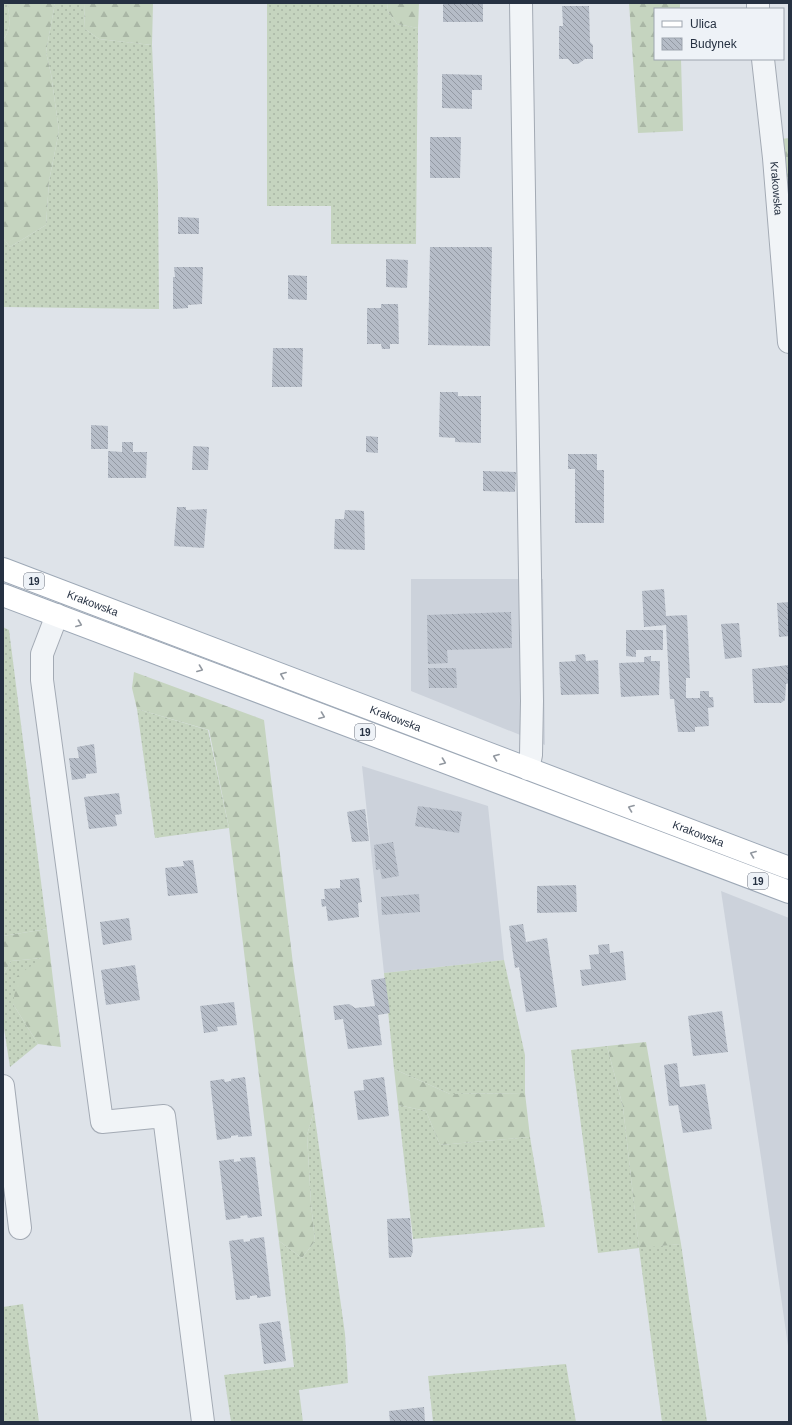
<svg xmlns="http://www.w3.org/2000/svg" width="792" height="1425" font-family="Helvetica,sans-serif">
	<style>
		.built { fill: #ccd2db }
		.grass { fill: url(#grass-dots) }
		.forest { fill: url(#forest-firs) }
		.building { fill: url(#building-back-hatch) }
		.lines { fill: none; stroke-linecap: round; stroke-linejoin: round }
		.minor-casing { stroke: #a3aab4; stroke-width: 24 }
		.major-casing { stroke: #9da8b6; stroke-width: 24 }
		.minor { stroke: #f1f4f7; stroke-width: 22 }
		.major { stroke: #fff; stroke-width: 22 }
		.oneway { stroke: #9298a0 }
		.labels { text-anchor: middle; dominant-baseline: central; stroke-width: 3; stroke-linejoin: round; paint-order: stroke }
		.shield { fill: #eef2f7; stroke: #626b78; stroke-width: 1 }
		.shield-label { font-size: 10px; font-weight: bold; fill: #263142 }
		.street-label { font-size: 11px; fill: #263142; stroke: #eef2f7 }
	</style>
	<defs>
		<pattern id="grass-dots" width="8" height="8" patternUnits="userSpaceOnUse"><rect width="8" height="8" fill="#c5d4bf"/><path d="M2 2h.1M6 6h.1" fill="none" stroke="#a9b6a5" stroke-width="1.8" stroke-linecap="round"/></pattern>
		<pattern id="forest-firs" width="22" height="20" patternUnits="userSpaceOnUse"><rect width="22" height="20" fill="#c5d4bf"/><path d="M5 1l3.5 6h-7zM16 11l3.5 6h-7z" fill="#a9b6a5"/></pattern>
		<pattern id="building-back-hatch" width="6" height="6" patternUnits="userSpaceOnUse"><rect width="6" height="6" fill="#b5bcc7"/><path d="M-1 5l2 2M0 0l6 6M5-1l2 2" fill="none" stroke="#9399a3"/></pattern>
	</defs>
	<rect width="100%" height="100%" fill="#dee3e9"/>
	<path class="built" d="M411 579H543L545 745 411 691Z
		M362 766 488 806 504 960 384 973Z
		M721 891 789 918V1353L762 1164Z"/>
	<path class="grass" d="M3 3H7C10 16 12 29 3 40Z
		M55 3H84L85 29 99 39 152 45 158 191 159 309 3 307V238L10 247 46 225 49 181 59 131 51 74 46 52Z
		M267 3H388L387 10 397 24 418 28 416 244H331V206H267Z
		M3 627 9 630 47 929 3 936Z
		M137 709 208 730 229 828 155 838Z
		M42 958 13 1004 38 1044 10 1067 3 1022V975L11 961Z
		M504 960 525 1055V1093L450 1094 394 1069 384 973Z
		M607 1046 623 1107 639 1247 681 1244 707 1422H662L639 1248 598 1253 571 1050Z
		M398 1105 426 1111 440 1145 530 1137 545 1227 413 1239Z
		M314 1111 345 1334 348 1383 299 1390 303 1422H231L224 1375 294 1367 279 1241 302 1258 315 1241 311 1204 307 1135Z
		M23 1304 39 1422H3V1307Z
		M566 1364 576 1422H433L428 1376Z"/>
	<path class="forest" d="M7 3H55L46 52 51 74 59 131 49 181 46 225 10 247 3 238V40C12 29 10 16 7 3Z
		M84 3H153L152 45 99 39 85 29Z
		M388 3H419L418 28 397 24 387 10Z
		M629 3H680V9H655V59H681L683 131 638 133Z
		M789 138V187L785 184 781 139Z
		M134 672 264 720 293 964 314 1111 307 1135 311 1204 315 1241 302 1258 279 1241 229 828 209 730 137 709 132 688Z
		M47 929 61 1047 38 1044 13 1004 17 976 42 958 11 961 3 975V936Z
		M646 1042 681 1244 639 1248 623 1107 607 1046Z
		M394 1069 450 1094 525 1093 530 1137 440 1145 426 1111 398 1105Z"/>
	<path class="building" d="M443 3H483V22H443Z
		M562 6H589L590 42 593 45V59H585L578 64H573L568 59H559V26H563Z
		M442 74 482 75V90H472V109L442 108Z
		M430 137H461L460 178H430Z
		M178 217 199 218V234H178Z
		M430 247H492L490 346 428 345Z
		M386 259 408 260 407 288 386 287Z
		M174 267H203L202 304 188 305V308L173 309V277H175Z
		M288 275 307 276V300L288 299Z
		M381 304H398L399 344H390V349H382L381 344H367V308H381Z
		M273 348H303L302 387H272Z
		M440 392H458V396H481V443L455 442V438L439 437Z
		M91 425 108 426V449H91Z
		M366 436 378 437V453L366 452Z
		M122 442H133V452H147L146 478H108V451L122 452Z
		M193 446 209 447 208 470H192Z
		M568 454H597V470H604V523H575V469H568Z
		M483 471 516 472 515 492 483 491Z
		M177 507H186V510L207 509 204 548 174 546Z
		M345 510 364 511 365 550 334 549 335 519H344Z
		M664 589 666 616 687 615 690 678H686V698H700V691H709V697H713L714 707 708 708 709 726 695 727V732H678L674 699H670L666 625 644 627 642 591Z
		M789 602V636L779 637 777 603Z
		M511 612 512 648 447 650 448 663 428 664 427 615Z
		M739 623 742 657 725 659 721 624Z
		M626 630H663V650H636V657L626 656Z
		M585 654 586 661 598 660 599 694 561 695 559 662 576 661 575 655Z
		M651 656V661H660L659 695 621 697 619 663 644 662V657Z
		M789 665V683L786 684 785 700 781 703H754L752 669Z
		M428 668H456L457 688H429Z
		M94 744 97 773 86 774V778L72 780 69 758H79L77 747Z
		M119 793 122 814 115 815 117 826 89 829 84 797Z
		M418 806 462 812 459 833 415 826Z
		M365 809 369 841 352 842 347 812Z
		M393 842 399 876 382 879 380 869 376 870 374 845Z
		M193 860 198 893 168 896 165 868 184 866 183 861Z
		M359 878 362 902 358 903 359 917 328 921 326 906 322 907 321 899H325L324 889 340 888V880Z
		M576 885 577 912 537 913V886Z
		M419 894 420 912 382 915 381 897Z
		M129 918 132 940 103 945 100 922Z
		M523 924 526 942 547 938 557 1007 526 1012 519 967 515 968 509 926Z
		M609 944 610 953 623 951 626 980 582 986 580 970 591 969 589 955 599 954 598 945Z
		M135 965 140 1000 106 1005 101 970Z
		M385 978 390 1013 378 1015 382 1045 348 1049 343 1019 335 1020 333 1006 349 1004 355 1008 375 1006 371 980Z
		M234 1002 237 1025 217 1027 218 1031 204 1033 200 1006Z
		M722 1011 728 1052 693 1056 688 1016Z
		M677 1063 680 1087 705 1084 712 1129 683 1133 678 1105 669 1106 664 1065Z
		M245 1077 252 1136 238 1137V1135L231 1136V1138L217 1140 210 1081 224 1079 225 1082 231 1081V1079Z
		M384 1077 389 1116 358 1120 354 1091 364 1090 363 1080Z
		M255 1157 262 1216 248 1218 247 1215 240 1216 241 1218 226 1220 219 1161 234 1159V1162L241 1161 240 1158Z
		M410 1218 413 1251 411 1257 389 1258 387 1219Z
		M264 1237 271 1296 257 1298V1295L250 1296V1299L236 1300 229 1241 243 1239 244 1242 250 1241V1239Z
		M280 1321 286 1361 264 1364 259 1324Z
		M424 1407 425 1422H390L389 1411Z"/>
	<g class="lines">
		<defs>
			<g id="minor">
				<path d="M521 3 532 701 531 755 528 769"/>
				<path d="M758 3V9"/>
				<path id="s1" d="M763 59 774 158 789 342"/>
				<path d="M57 615 42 654V680L102 1122 164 1116 203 1422"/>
				<path d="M3 1086 20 1228"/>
			</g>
			<g id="major">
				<path id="s2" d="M3 569 789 868"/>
				<path d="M3 595 789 892"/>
			</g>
		</defs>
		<use href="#minor" class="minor-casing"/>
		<use href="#major" class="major-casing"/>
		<use href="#minor" class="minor"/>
		<use href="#major" class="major"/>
	</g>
	<defs><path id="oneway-chevron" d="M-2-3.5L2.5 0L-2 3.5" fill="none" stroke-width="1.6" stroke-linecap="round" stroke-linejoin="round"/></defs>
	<g class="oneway">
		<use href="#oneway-chevron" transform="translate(79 624) rotate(21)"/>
		<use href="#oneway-chevron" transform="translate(200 669) rotate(21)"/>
		<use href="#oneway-chevron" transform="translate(283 675) rotate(-159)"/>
		<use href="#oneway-chevron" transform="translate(322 716) rotate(21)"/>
		<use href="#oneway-chevron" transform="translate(496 757) rotate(-159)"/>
		<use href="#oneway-chevron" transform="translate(443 762) rotate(21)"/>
		<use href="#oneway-chevron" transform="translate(631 808) rotate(-159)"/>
		<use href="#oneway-chevron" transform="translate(753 854) rotate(-159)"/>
	</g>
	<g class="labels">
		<g class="shield">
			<rect x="24" y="573" width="20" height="16" rx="3"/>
			<rect x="355" y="724" width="20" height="16" rx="3"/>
			<rect x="748" y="873" width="20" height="16" rx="3"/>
		</g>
		<g class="shield-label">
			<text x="34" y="581">19</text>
			<text x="365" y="732">19</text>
			<text x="758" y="881">19</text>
		</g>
		<g class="street-label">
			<text stroke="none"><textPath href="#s1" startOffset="130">Krakowska</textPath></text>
			<text stroke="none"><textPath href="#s2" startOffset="96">Krakowska</textPath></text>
			<text stroke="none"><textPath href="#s2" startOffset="420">Krakowska</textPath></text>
			<text stroke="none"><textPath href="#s2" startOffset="744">Krakowska</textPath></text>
		</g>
	</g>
	<rect width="792" height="1425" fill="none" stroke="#263142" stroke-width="8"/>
	<rect x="654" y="8" width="130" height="52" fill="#eef2f7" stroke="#9ea5af"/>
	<rect x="662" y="21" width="20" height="6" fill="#ffffff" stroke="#9ea5af"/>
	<text x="690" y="28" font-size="12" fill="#263142">Ulica</text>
	<rect x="662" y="38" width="20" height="12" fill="url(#building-back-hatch)" stroke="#9ea5af"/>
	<text x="690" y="48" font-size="12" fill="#263142">Budynek</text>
</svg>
